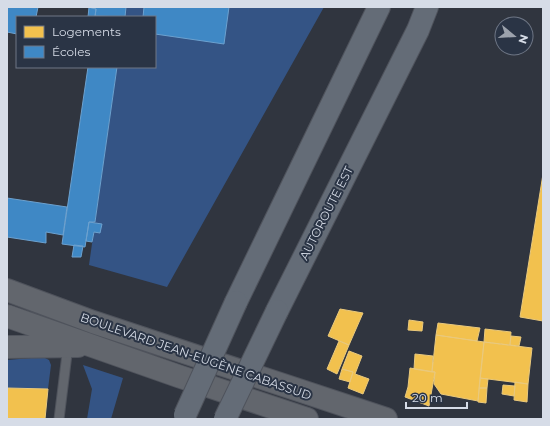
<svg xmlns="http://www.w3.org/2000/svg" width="550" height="426" font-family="Montserrat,sans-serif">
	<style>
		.green { fill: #345485 }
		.homes { fill: #f2c14e; stroke: #eac97c }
		.schools { fill: #3f88c5; stroke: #6ca1cf }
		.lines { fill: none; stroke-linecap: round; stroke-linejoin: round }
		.lane-casing { stroke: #4f535c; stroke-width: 11 }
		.secondary-casing { stroke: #4f535c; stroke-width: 24 }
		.highway-casing { stroke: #4f535c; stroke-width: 24 }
		.lane { stroke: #62666d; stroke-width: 9 }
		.secondary { stroke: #62666d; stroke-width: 22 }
		.highway { stroke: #646c77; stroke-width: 22 }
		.highway-bridge-casing { stroke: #4f535c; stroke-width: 24; stroke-linecap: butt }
		.highway-bridge { stroke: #646c77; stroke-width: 22 }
		.labels { text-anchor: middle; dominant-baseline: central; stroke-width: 4; stroke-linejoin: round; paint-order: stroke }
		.street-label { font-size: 12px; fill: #d6dce7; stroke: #2a3445 }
	</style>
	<rect width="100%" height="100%" fill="#30353f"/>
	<path class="green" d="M126 7H324L167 287 89 265 117 67H155V17H125Z
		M43 357 49 360 51 365 48 389 7 388V360Z
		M83 365 123 378 111 419H87L92 389Z"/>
	<path class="homes" d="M543 174V321L520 317Z
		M340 309 363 313 349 345 328 336Z
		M409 320 423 322 422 331 408 330Z
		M438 323 480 328 477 341 436 335Z
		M485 329 511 332 510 345 484 342Z
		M436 335 484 342 478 401 441 394 434 384 435 372H432Z
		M511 336 521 337 519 346 510 345Z
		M339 341 349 345 337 374 327 369Z
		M484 342 532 348 528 384 480 378Z
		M349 351 362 356 355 374 369 379 363 394 348 388 353 372 342 369Z
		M415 354 433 356 432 372 414 369Z
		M410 368 435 372 429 406 405 397 408 387Z
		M342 369 353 372 350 382 339 379Z
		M480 378 488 379 487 388H479Z
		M515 382 528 384 527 402 514 400Z
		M503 385 515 386 514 396 502 394Z
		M7 388 48 389 45 419H7Z
		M479 388H487L486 403 478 402Z"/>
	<path class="schools" d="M7 7H38L36 17H17V34L7 32Z
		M88 7H126L125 17 95 16 96 9Z
		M89 7 96 9 95 17H88Z
		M144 7H229L224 44 155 34V17H143Z
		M88 67H117L95 222H89L85 247 62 244Z
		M7 198 67 207 63 235 46 232V243L7 237Z
		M89 222 102 224 100 233 94 232 92 242 86 241Z
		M74 245 83 246 81 257H72Z"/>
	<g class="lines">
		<defs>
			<path id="lane" d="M59 419 68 346"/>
			<path id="secondary" d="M7 290 93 322 386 419
				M7 316 178 376 307 419
				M7 347 78 346"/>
			<path id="highway" d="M236 302 379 7
				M277 311 418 30 427 7"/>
		</defs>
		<use href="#lane" class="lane-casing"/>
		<use href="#secondary" class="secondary-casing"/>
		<use href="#highway" class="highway-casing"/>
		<use href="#lane" class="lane"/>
		<use href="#secondary" class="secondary"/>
		<use href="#highway" class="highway"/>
		<defs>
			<path id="highway-bridge" d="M185 415 236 302
				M225 419 277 311"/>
		</defs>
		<use href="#highway-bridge" class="highway-bridge-casing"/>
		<use href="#highway-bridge" class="highway-bridge"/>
	</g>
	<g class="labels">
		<g class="street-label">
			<text transform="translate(326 213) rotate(-63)">AUTOROUTE EST</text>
			<text transform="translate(196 356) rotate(19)">BOULEVARD JEAN-EUGÈNE CABASSUD</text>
		</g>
	</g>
	<rect width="550" height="426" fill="none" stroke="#d6dce7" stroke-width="16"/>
	<rect x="16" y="16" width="140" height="52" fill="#2a3445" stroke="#6f7786"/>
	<rect x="24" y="26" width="20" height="12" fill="#f2c14e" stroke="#6f7786"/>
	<text x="52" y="36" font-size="12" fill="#d6dce7">Logements</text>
	<rect x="24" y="46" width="20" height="12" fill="#3f88c5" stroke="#6f7786"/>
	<text x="52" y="56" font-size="12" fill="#d6dce7">Écoles</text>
	<g transform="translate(514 36) rotate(108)"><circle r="19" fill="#2a3445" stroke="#6f7786"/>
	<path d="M0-3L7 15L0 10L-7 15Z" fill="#9ca2ac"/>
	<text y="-6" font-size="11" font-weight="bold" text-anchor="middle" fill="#d6dce7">N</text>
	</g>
	<path d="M406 402v6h61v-6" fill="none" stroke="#d6dce7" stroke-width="2"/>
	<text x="412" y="402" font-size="12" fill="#d6dce7" stroke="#2a3445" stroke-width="3" paint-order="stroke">20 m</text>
</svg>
